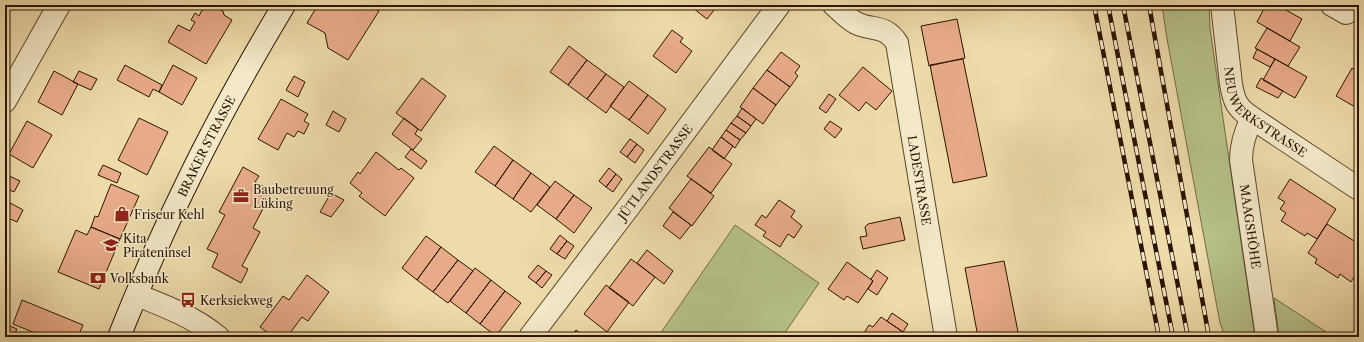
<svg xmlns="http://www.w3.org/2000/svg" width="1364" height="342" font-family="'Libre Caslon Text',serif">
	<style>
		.green { fill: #b6c18a; stroke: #716a46 }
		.building { fill: #e8ab89; stroke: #2c1403 }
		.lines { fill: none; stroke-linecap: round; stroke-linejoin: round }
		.street-casing { stroke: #5c462c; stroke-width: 24 }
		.secondary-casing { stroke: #2c1403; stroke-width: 24 }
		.street { stroke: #f3e8c7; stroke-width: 22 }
		.secondary { stroke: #f3e8c7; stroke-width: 22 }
		.rail-casing { stroke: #2c1403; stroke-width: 4.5 }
		.rail { stroke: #f3e8c7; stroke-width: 3; stroke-dasharray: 9; stroke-linecap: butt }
		.labels { text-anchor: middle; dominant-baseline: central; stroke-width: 3; stroke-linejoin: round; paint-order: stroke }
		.street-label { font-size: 12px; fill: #2c1403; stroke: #f3e8c7 }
		.poi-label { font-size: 12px; fill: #2c1403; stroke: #f3e8c7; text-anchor: start }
	</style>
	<rect width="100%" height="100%" fill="#eddba9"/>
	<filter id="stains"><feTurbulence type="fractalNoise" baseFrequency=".005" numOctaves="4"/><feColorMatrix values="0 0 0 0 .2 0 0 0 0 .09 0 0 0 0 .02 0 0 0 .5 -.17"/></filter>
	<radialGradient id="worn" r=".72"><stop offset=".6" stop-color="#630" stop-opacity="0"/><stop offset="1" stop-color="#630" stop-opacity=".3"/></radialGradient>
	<path class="green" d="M1162 5H1209L1210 29 1255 337H1225L1220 323 1167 39Z
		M735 225 819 283 782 337H658Z
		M1274 298 1334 337H1279Z"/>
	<path class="building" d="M205 5 213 9 217 8 223 11 224 15 232 20 206 64 168 42 178 25 190 31 195 22 191 20 195 13 199 16Z
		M318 5H368L379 11 348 60 328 48 325 33 307 23Z
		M689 5H718L707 19Z
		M1266 5H1277L1302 19 1290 41 1257 22Z
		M957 19 965 58 929 66 921 26Z
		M1267 28 1300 47 1288 66 1255 48Z
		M672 30 683 38 680 42 692 51 676 73 653 56Z
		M569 46 587 60 568 85 550 72Z
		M1257 49 1275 59 1270 67 1253 58Z
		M781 52 800 66 795 73 798 76 790 87 767 70Z
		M963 59 987 176 953 183 930 65Z
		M1275 59 1307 77 1295 98 1263 80Z
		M587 60 606 74 587 99 568 85Z
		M125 65 162 85 159 92 153 89 149 97 117 80Z
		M173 65 197 78 182 105 159 92Z
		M863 67 892 91 876 110 866 102 859 111 839 95Z
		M1352 68 1359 73V104L1357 108 1336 96Z
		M767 70 790 87 776 105 753 88Z
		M54 71 78 84 62 115 38 102Z
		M79 71 97 79 91 90 73 82Z
		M606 74 624 87 606 113 587 99Z
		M294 76 305 82 298 97 286 90Z
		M422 78 446 96 421 131 396 113Z
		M1261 78 1283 91 1278 98 1256 87Z
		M629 81 648 95 629 120 610 106Z
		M753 88 776 105 763 124 740 107Z
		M829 94 836 99 826 113 819 108Z
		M648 95 666 109 648 134 629 120Z
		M281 99 308 114 304 121 309 124 304 134 298 131 294 137 287 133 278 150 258 139Z
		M742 108 756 119 751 126 737 116Z
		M333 111 346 119 339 132 326 125Z
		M737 116 751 126 746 133 731 123Z
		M139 118 168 132 147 175 118 160Z
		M404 118 418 129 415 134 422 139 413 150 392 134Z
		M27 121 52 135 33 168 9 154Z
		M830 121 842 129 835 138 824 129Z
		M731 123 746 133 740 140 726 130Z
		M726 130 740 140 735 148 721 137Z
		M721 137 733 146 724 159 712 150Z
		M630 139 637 144 627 157 620 152Z
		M637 144 644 150 635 163 627 157Z
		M494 146 513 160 495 186 475 172Z
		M709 147 732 164 711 193 687 176Z
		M411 149 427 161 421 169 405 157Z
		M376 152 399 170 401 168 414 178 385 216 359 196 362 193 350 183 358 172 360 174Z
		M513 160 531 173 513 199 495 186Z
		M103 165 121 173 117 183 98 175Z
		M243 167 259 176 255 182 272 191 253 228 260 232 242 266 248 269 241 283 212 267 218 254 207 249 225 215 219 212Z
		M609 168 616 174 606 187 599 181Z
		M531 173 550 187 531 212 513 199Z
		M5 174 20 181 14 192 5 188Z
		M616 174 622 179 613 192 606 187Z
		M691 179 714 196 692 226 669 208Z
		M1290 179 1336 209 1317 239 1307 233 1305 236 1281 221 1286 213 1280 209 1285 202 1278 198Z
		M555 181 574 195 556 219 537 205Z
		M111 184 139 196 120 239 91 227 95 216 98 217Z
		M331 193 344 200 331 217 320 212Z
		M574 195 592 208 574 233 556 219Z
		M5 200 23 210 17 222 8 218 5 223Z
		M779 200 795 211 791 217 802 226 794 238 788 234 780 247 763 236 766 232 755 225 762 215 766 218Z
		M673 212 691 225 680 239 663 226Z
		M900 217 905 240 863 249 860 237 867 236 865 227 868 224Z
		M1327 224 1359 244V270L1351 282 1340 274 1338 278 1315 263 1317 259 1308 253Z
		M91 227 120 239 99 289 58 272 76 230 87 235Z
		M560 235 567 241 557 254 550 249Z
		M426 236 441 247 417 280 402 268Z
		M567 241 574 246 565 259 557 254Z
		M441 247 458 260 433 292 417 280Z
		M647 250 673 271 664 284 637 263Z
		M631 259 655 277 633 306 609 288Z
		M458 260 473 271 448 303 433 292Z
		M1004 261 1019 337H978L965 268Z
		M847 262 873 281 858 303 847 296 844 300 828 289Z
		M538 265 546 271 536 283 528 277Z
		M475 268 491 280 466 313 450 301Z
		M877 270 888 278 877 295 868 289 873 281 871 279Z
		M546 271 552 275 542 288 536 283Z
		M307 275 329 292 308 321 302 317 287 337H273L260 327 283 296 289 300Z
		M491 280 505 291 480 324 466 313Z
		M606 285 629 302 607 332 584 314Z
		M505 291 521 303 496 336 480 324Z
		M22 300 83 325 78 337H34L35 333 13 324Z
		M892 313 908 324 903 332 887 321Z
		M881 317 903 332 899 337H866L867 336 864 333 869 325 873 327Z
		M5 324 17 329 13 337H5Z
		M576 330 585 337H571Z"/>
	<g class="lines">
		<defs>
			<g id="street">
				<path id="s1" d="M834 5C841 11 848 19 856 23 872 31 885 24 897 43L946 337"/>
				<path id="s2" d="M1222 5 1231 84C1234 102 1237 108 1252 118L1359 189"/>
				<path d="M1332 5 1346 13"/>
				<path d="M5 101 59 5"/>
				<path id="s3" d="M1252 118C1245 132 1241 144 1241 160L1267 337"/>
				<path d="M137 295C165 306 194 317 218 337"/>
				<path id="s4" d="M530 337 628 208 779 5"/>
			</g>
			<g id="secondary">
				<path id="s5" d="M119 337C139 287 160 238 184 189 214 126 248 65 284 5"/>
			</g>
		</defs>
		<use href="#street" class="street-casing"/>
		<use href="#secondary" class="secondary-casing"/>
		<use href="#street" class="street"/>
		<use href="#secondary" class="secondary"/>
		<defs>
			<path id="rail" d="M1094 5 1159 337
				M1108 5 1173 337
				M1123 5 1188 337
				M1149 5 1209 337"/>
		</defs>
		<use href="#rail" class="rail-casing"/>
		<use href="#rail" class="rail"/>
	</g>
	<defs>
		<symbol id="office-bare" viewBox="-9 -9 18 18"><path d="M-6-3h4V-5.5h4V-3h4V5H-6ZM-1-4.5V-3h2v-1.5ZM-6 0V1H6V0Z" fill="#8f2418" stroke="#f3e8c7" stroke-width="2.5" paint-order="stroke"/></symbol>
		<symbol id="shop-bare" viewBox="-9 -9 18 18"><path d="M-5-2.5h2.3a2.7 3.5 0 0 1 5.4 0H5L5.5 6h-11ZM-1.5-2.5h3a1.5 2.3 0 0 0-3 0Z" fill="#8f2418" stroke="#f3e8c7" stroke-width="2.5" paint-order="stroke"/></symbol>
		<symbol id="school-bare" viewBox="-9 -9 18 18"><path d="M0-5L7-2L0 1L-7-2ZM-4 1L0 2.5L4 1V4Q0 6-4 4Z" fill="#8f2418" stroke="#f3e8c7" stroke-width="2.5" paint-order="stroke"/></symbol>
		<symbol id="bank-bare" viewBox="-9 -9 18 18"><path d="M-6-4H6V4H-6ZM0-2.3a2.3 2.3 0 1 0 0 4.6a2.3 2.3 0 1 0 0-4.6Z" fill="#8f2418" stroke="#f3e8c7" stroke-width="2.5" paint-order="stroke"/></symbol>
		<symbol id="bus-bare" viewBox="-9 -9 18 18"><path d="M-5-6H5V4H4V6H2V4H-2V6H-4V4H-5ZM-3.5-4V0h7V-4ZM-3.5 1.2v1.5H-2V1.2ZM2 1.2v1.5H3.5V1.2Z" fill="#8f2418" stroke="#f3e8c7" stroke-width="2.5" paint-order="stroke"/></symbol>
	</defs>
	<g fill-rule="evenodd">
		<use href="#office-bare" x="230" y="185" width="22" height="22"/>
		<use href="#shop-bare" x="111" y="203" width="22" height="22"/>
		<use href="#school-bare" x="100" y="234" width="22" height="22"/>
		<use href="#bank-bare" x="87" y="267" width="22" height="22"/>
		<use href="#bus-bare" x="177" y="289" width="22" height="22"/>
	</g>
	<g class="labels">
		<g class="street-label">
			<text stroke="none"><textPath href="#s2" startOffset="124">NEUWERKSTRASSE</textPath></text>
			<text stroke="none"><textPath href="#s5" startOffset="210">BRAKER STRASSE</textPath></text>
			<text stroke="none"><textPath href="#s4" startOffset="207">JÜTLANDSTRASSE</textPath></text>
			<text stroke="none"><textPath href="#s1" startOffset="215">LADESTRASSE</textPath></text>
			<text stroke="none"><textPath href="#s3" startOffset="111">MAAGSHÖHE</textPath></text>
		</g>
		<g class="poi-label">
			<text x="253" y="189">Baubetreuung<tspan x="253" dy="14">Lüking</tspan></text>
			<text x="134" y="214">Friseur Kehl</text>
			<text x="123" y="238">Kita<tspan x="123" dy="14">Pirateninsel</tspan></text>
			<text x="110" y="278">Volksbank</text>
			<text x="200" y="300">Kerksiekweg</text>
		</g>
	</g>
	<rect width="1364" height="342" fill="none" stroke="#eddba9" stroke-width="20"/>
	<rect x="6" y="6" width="1352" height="330" fill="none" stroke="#2c1403" stroke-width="2"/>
	<rect x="10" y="10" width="1344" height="322" fill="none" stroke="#2c1403"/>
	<rect width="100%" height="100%" filter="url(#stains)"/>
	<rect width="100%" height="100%" fill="url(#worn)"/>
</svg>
